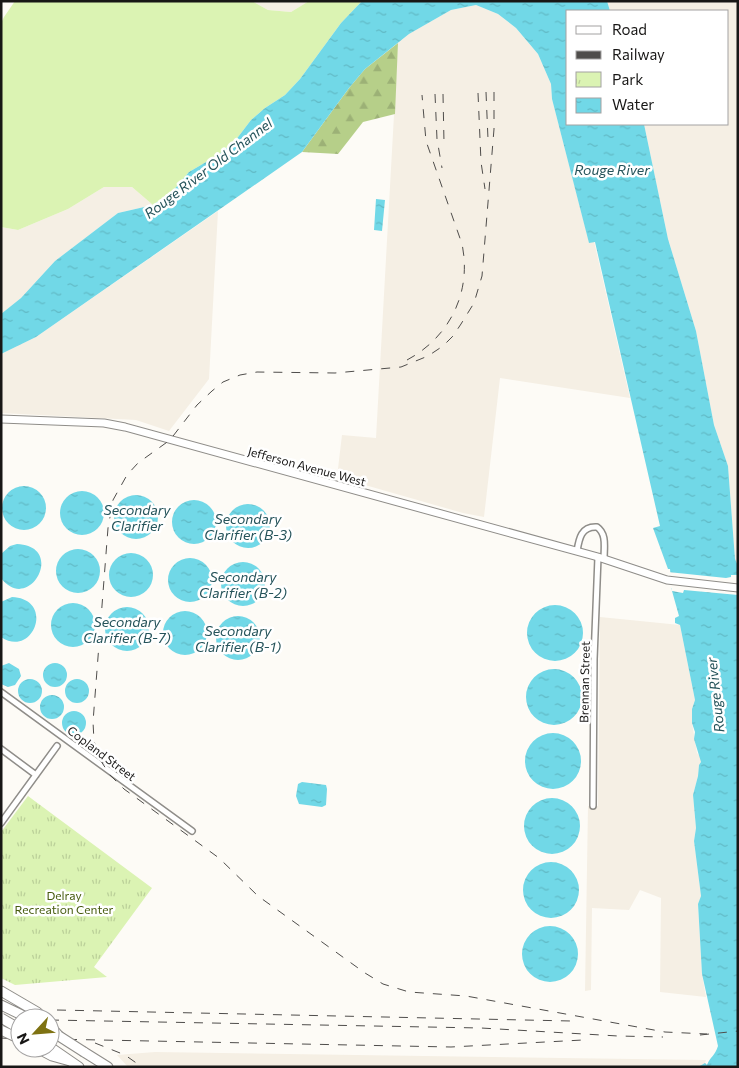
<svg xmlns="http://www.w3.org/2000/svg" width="739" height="1068" font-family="Commissioner,sans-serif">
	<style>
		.built { fill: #f5efe4 }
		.grass { fill: #dbf3b3 }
		.forest { fill: url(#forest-firs) }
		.park { fill: url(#park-tufts) }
		.water { fill: url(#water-ripples) }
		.pier { fill: #fdfbf6 }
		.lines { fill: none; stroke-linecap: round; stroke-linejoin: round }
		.street-casing { stroke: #8f8d89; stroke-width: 8 }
		.secondary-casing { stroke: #8f8d89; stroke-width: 9 }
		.highway-casing { stroke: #8f8d89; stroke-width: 11 }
		.street { stroke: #fff; stroke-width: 5 }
		.secondary { stroke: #fff; stroke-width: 7 }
		.highway { stroke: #fff; stroke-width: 9 }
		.rail { stroke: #4f4d4b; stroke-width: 1; stroke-dasharray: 9 9; stroke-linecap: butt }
		.highway-bridge-casing { stroke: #8f8d89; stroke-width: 11; stroke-linecap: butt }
		.highway-bridge { stroke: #fff; stroke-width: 9 }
		.labels { text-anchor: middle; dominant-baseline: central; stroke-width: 5; stroke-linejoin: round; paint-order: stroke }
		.street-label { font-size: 12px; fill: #181716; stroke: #fff }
		.park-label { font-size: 12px; fill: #465b0e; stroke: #fff }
		.water-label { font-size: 14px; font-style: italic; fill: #25535a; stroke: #fff }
	</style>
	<defs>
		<pattern id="forest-firs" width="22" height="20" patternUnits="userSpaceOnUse" patternTransform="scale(1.25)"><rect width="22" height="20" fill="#b6cf89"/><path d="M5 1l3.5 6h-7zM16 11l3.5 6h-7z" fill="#9cb176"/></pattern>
		<pattern id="park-tufts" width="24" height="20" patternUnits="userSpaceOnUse" patternTransform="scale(1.25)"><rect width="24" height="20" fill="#dbf3b3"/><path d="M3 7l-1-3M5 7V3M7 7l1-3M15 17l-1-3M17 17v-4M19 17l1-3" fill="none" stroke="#bbd099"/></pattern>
		<pattern id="water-ripples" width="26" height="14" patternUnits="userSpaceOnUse" patternTransform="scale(1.25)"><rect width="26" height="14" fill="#71d8e7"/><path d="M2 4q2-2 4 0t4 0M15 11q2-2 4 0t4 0" fill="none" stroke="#61b9c5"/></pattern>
	</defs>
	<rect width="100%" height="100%" fill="#fdfbf6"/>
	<path class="built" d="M252 1H309L291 12 268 10Z
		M607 1H738V566L735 560 728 466 714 425 696 331 668 239 644 124H728V11H610Z
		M476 5 498 14 516 28 538 54 551 84 552 99 589 242 594 241 630 398 500 378 484 517 463 513 337 477 342 435 376 438 398 43 409 34 451 10Z
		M104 187H132L153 205 118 213 55 261 21 298 1 314V227L18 230 68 209Z
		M218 211 209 379 169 431 136 420 1 413V354L36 337Z
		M600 617 680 625 695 700 692 709V723L697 753 700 756 701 762 699 765 698 776 693 795 696 828 694 841 701 896 698 905 702 974 706 997 660 992 661 898 640 890 629 910 592 908 591 990 585 991 588 806H598Z
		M155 1052 706 1060 705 1063 698 1067H128L117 1055Z"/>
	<path class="grass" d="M15 1H252L268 10 291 12 309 1H362L341 23 300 79 285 95 265 108 251 120 235 141 218 155 189 172 172 192 153 205 132 187H104L68 209 18 230 1 227V23L4 17Z"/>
	<path class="forest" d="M398 43 395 114 363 122 338 154 302 152 349 88 365 69Z"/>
	<path class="park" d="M28 796 152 888 94 967 107 977 15 985 1 978V832Z"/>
	<path class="water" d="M362 1H607L610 11H568V124H644L668 239 696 331 714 425 728 466 735 559 738 566V1067H698L705 1063 707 1065C710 1057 715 1056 718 1046L702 974 698 904 701 896 694 841 696 828 693 795 698 776 699 765 701 762 694 739 695 732 692 723V709L695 700 680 625 675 623V618L679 616 672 591 670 569H668L653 528 660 526 595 242 589 243 552 99 551 84 538 54 516 28 498 14 476 5 451 10 409 34 365 69 349 88 302 152 36 337 1 354V314L21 298 55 261 118 213 153 205 172 192 189 172 218 155 235 141 251 120 265 108 285 95 300 79 341 23Z
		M376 199 385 200 382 231 374 230Z
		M2 508a22 22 0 1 1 44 0a22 22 0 1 1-44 0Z
		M60 513a22 22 0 1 1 44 0a22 22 0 1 1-44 0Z
		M114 517a22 22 0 1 1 44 0a22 22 0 1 1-44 0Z
		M172 522a22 22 0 1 1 44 0a22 22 0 1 1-44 0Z
		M226 526a22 22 0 1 1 44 0a22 22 0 1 1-44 0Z
		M17 544C67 546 29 615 1 578V554L10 546Z
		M56 571a22 22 0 1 1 44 0a22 22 0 1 1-44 0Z
		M109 575a22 22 0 1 1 44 0a22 22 0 1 1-44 0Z
		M168 580a22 22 0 1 1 44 0a22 22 0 1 1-44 0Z
		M221 584a22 22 0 1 1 44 0a22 22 0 1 1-44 0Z
		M12 597C56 599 33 659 1 637V602Z
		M51 625a22 22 0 1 1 44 0a22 22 0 1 1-44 0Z
		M527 633a28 28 0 1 1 56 0a28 28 0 1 1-56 0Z
		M105 629a22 22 0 1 1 44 0a22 22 0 1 1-44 0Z
		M163 633a22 22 0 1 1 44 0a22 22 0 1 1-44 0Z
		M216 638a22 22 0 1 1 44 0a22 22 0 1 1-44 0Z
		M9 663 19 669 21 676 15 685 8 687 1 684V666Z
		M43 675a12 12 0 1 1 24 0a12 12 0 1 1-24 0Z
		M526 697a28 28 0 1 1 56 0a28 28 0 1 1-56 0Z
		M18 691a12 12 0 1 1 24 0a12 12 0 1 1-24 0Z
		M65 691a12 12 0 1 1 24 0a12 12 0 1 1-24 0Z
		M40 707a12 12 0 1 1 24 0a12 12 0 1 1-24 0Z
		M62 723a12 12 0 1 1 24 0a12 12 0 1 1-24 0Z
		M525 761a28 28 0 1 1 56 0a28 28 0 1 1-56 0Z
		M302 782 326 785 327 789 326 805 322 807 299 804 296 796 298 784Z
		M524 826a28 28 0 1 1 56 0a28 28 0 1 1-56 0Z
		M523 890a28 28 0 1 1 56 0a28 28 0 1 1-56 0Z
		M522 954a28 28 0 1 1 56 0a28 28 0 1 1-56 0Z"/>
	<path class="pier" d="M668 572 726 578 731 577V575H738V595L684 590 683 593 672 591V588H669Z"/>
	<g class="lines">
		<defs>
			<path id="street" d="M577 551C579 539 581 526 597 527 607 534 604 547 604 559
				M1 692 192 831
				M1 749 36 775
				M593 806 594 659 598 557
				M1 823 57 746"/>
			<path id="secondary" d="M1 419 104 423 125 427 598 557 667 580 738 588"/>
			<path id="highway" d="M1 991 37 1012 43 1018
				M1 1005 28 1018
				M50 1026 59 1036
				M50 1047 79 1067
				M37 1048 52 1056 70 1061
				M84 1052 108 1067"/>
		</defs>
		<use href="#street" class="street-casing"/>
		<use href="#secondary" class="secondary-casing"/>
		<use href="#highway" class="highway-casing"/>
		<use href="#street" class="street"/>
		<use href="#secondary" class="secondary"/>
		<use href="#highway" class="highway"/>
		<path class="rail" d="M486 92 488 139
			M494 92V129L482 276 474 303 461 324 453 336 443 346 428 356 401 367 335 373 257 372 240 375 223 382 212 391 197 405 170 440 138 463 127 475 113 500 108 528 93 722 94 741 99 758 110 775 124 789 219 858 258 896 365 973 383 984 409 992 466 996 665 1032 707 1034
			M478 93 481 162 485 189
			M435 94 437 139 442 168
			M443 94 444 142
			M407 360C450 337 472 292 462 244L426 141 422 95
			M57 1010 571 1021
			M50 1020 481 1028 618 1036 663 1037
			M1 1022H20
			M700 1035 738 1031
			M1 1038 20 1039
			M50 1039 451 1047 583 1040
			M95 1043 125 1055 142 1067"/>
		<defs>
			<path id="highway-bridge" d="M1 1018 20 1029
				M1 1030 20 1039
				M59 1036 84 1052"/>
		</defs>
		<use href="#highway-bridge" class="highway-bridge-casing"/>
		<use href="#highway-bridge" class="highway-bridge"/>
	</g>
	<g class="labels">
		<g class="street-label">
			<text transform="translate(307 466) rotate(15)">Jefferson Avenue West</text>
			<text transform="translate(584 682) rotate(-89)">Brennan Street</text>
			<text transform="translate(102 753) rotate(37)">Copland Street</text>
		</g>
		<g class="park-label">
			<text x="64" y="895">Delray<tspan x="64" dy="14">Recreation Center</tspan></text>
		</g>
		<g class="water-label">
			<text transform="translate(208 168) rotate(-37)">Rouge River Old Channel</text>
			<text x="612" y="169">Rouge River</text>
			<text x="137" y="509">Secondary<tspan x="137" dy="16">Clarifier</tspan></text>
			<text x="248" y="518">Secondary<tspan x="248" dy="16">Clarifier (B-3)</tspan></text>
			<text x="243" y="576">Secondary<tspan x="243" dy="16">Clarifier (B-2)</tspan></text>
			<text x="127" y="621">Secondary<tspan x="127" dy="16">Clarifier (B-7)</tspan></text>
			<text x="238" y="630">Secondary<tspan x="238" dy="16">Clarifier (B-1)</tspan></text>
			<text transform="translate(715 695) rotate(-96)">Rouge River</text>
		</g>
	</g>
	<rect width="739" height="1068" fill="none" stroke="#181716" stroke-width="5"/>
	<rect x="566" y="10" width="162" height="115" fill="#ffffff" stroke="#a3a2a2"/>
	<rect x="576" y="26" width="25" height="8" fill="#ffffff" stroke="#a3a2a2"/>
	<text x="612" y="35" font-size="15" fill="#181716">Road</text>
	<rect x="576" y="51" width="25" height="8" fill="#4f4d4b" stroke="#a3a2a2"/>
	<text x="612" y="60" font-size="15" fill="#181716">Railway</text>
	<rect x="576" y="72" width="25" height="15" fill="url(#park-tufts)" stroke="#a3a2a2"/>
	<text x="612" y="85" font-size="15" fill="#181716">Park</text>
	<rect x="576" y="98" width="25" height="15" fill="url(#water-ripples)" stroke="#a3a2a2"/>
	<text x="612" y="110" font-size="15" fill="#181716">Water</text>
	<g transform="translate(35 1033) rotate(244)"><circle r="24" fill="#ffffff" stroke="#a3a2a2"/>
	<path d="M0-4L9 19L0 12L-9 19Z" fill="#7e7212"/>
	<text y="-8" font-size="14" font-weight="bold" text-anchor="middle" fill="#181716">N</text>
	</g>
</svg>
